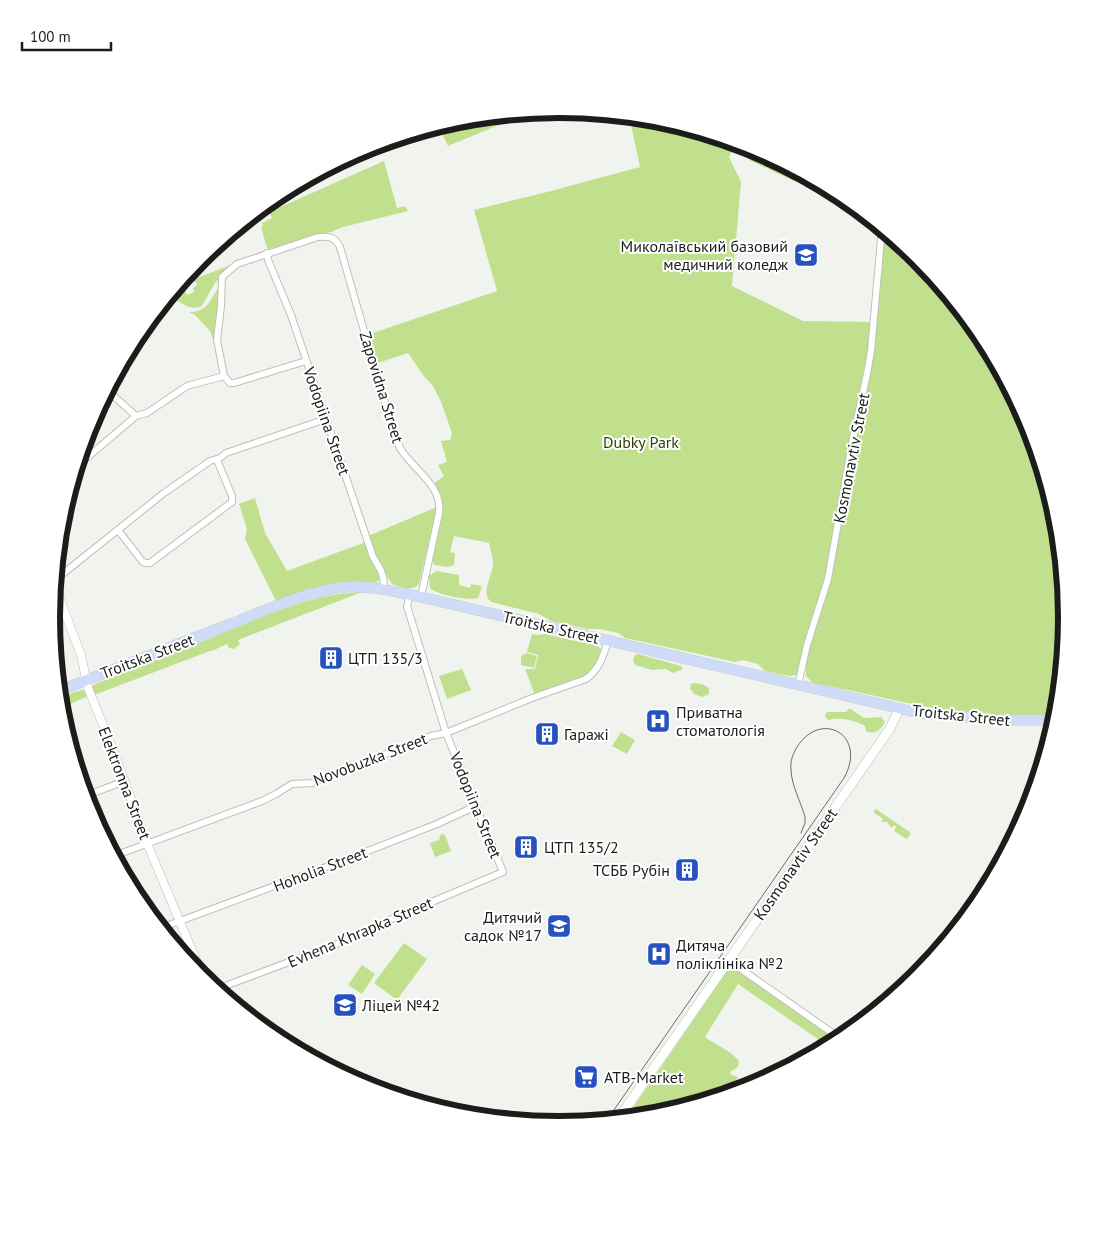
<svg xmlns="http://www.w3.org/2000/svg" width="1118" height="1233" font-family="'PT Sans',sans-serif">
	<style>
		.green { fill: #c1e08d }
		.lines { fill: none; stroke-linecap: round; stroke-linejoin: round }
		.minor-casing { stroke: #bdc0ba; stroke-width: 8 }
		.tertiary-casing { stroke: #bdc0ba; stroke-width: 9 }
		.secondary-casing { stroke: #bdc0ba; stroke-width: 10 }
		.primary-casing { stroke: #cdcdcd; stroke-width: 11 }
		.minor { stroke: #fff; stroke-width: 6 }
		.tertiary { stroke: #fff; stroke-width: 8 }
		.secondary { stroke: #fff; stroke-width: 9 }
		.primary { stroke: #cedcf8; stroke-width: 10 }
		.tram { stroke: #6b6c69; stroke-width: 1 }
		.labels { text-anchor: middle; dominant-baseline: central; stroke-width: 4; stroke-linejoin: round; paint-order: stroke }
		.poi-label { font-size: 16px; fill: #1c1d1b; stroke: #fff; text-anchor: start }
		.street-label { font-size: 16px; fill: #1c1d1b; stroke: #fff }
		.park-label { font-size: 16px; fill: #2e4000; stroke: #fff }
		.rim { fill: none; stroke: #1c1d1b; stroke-width: 6 }
	</style>
	<rect width="100%" height="100%" fill="#f1f4ee"/>
	<path class="green" d="M533 111 448 146 438 125 460 118Z
		M614 114 658 119 736 142 729 157 741 182 732 286 803 321 876 322 885 231 918 258 981 335 1028 422 1057 518 1067 617 1057 716C1019 717 979 716 942 710 899 702 856 691 813 683L806 676V665L796 675 789 676 765 671 758 664 742 660 735 662 625 638 618 633 600 629H587L551 621 539 614 491 602C480 593 493 575 493 563 493 557 490 549 489 543L454 536 450 552 455 553 454 565 447 567 434 565 432 558 441 514 433 484 444 476 438 465 447 462 441 441 450 440 452 433 441 402 433 386 423 375 408 353 375 364 367 335 497 291 474 210 551 191 640 167 631 125Z
		M755 148 798 172 794 181 749 160Z
		M384 161 397 208 405 206 408 211 343 227 331 232 317 234 269 249 267 248 261 227 263 226 262 223 272 218 269 212Z
		M231 265 215 283 202 306C190 312 180 302 171 296L175 287 178 293 184 290 187 295 194 292 193 288 197 285 194 279Z
		M219 287H220L217 352 210 331 195 315 189 312C208 312 209 301 219 287Z
		M255 498 265 533 287 571 366 542 381 578 376 583C336 578 312 588 276 601L245 539 247 529 239 504Z
		M437 507 419 584C413 592 400 587 392 584L378 561 368 536Z
		M436 571 459 575V585L470 588 471 584 482 586 478 598C468 601 437 595 430 588L429 576Z
		M362 592 238 640 240 644 234 649 229 648 227 644 212 651H210L94 695 91 687 95 684C138 667 181 650 223 633 268 615 314 593 362 592Z
		M532 634 538 635 545 634 598 646 601 649 598 663 588 675 535 695 525 669H535L538 655 527 652Z
		M527 653 537 656 534 668 521 665V656Z
		M638 654 681 666 683 669 673 673 666 669 652 670 635 665 633 660 635 655Z
		M462 669 471 690 447 699 439 676Z
		M694 683 702 684 709 688V694L702 697 694 694 690 688 691 684Z
		M81 690H84L89 696 60 708 59 697Z
		M849 709H851L864 718 881 717 885 722C881 730 875 735 866 731L865 726C855 720 838 717 828 720L825 716 827 712H846Z
		M621 732 635 740 627 754 612 746Z
		M876 809 911 833 907 839 894 831 896 827 894 825 891 828 887 822H881L883 819 873 812Z
		M441 834 445 835 451 851 435 857 430 843 439 840Z
		M404 943 427 959 397 1000 374 983Z
		M362 965 375 974 362 994 348 985Z
		M731 969 737 970 837 1041 828 1046 738 984 705 1037C716 1045 730 1050 739 1061L738 1067 730 1072 731 1075 738 1077 727 1094 658 1115 626 1118 727 971Z"/>
	<g class="lines">
		<defs>
			<path id="minor" d="M267 253 268 260 291 315 373 557C379 567 386 576 383 589
				M306 361 234 383H230L224 376 217 340 221 306 222 277 237 264 318 237C329 236 335 237 340 247L381 390 400 448C412 469 443 485 439 513L421 597
				M107 390 136 416
				M76 467 136 416 147 413 187 386 224 376
				M118 530 142 561 145 563H150L232 502V496L217 460
				M55 580 164 493 210 461 220 458 226 453 326 419
				M798 685 807 645 828 579 853 438 867 374 871 351 882 228
				M85 796 125 781
				M114 856 262 801 276 794 292 784 312 783 431 736 446 733 532 698 586 679C600 669 603 656 608 641
				M161 928 342 861 437 824 476 806
				M728 960 841 1039
				M217 989 345 941 396 917 503 872 446 733 407 606 410 595"/>
			<path id="tertiary" d="M54 584 81 655 88 688 114 752 147 843 204 979"/>
			<path id="secondary" d="M619 1118 889 730 900 708"/>
			<path id="primary" d="M59 691C117 668 175 645 233 623 268 609 308 591 345 587 371 585 396 592 421 597L919 713 999 720H1056"/>
		</defs>
		<use href="#minor" class="minor-casing"/>
		<use href="#tertiary" class="tertiary-casing"/>
		<use href="#secondary" class="secondary-casing"/>
		<use href="#primary" class="primary-casing"/>
		<use href="#minor" class="minor"/>
		<use href="#tertiary" class="tertiary"/>
		<use href="#secondary" class="secondary"/>
		<use href="#primary" class="primary"/>
		<path class="tram" d="M607 1120 844 778C868 735 821 709 797 747 793 754 790 761 791 769 791 785 801 802 805 817V823L801 833"/>
	</g>
	<defs>
		<symbol id="university-square" viewBox="-11 -11 22 22"><rect x="-9" y="-9" width="18" height="18" rx="4" fill="#2751bf" stroke="#fff"/><path d="M0-5L7-2L0 1L-7-2ZM-4 1L0 2.5L4 1V4Q0 6-4 4Z" fill="#fff"/></symbol>
		<symbol id="building-square" viewBox="-11 -11 22 22"><rect x="-9" y="-9" width="18" height="18" rx="4" fill="#2751bf" stroke="#fff"/><path d="M-4-6H4V6H1V3H-1V6H-4ZM-2.5-4.3h1.7v1.8h-1.7ZM.8-4.3h1.7v1.8H.8ZM-2.5-1h1.7V.8h-1.7ZM.8-1h1.7V.8H.8Z" fill="#fff"/></symbol>
		<symbol id="hospital-square" viewBox="-11 -11 22 22"><rect x="-9" y="-9" width="18" height="18" rx="4" fill="#2751bf" stroke="#fff"/><path d="M-5-5h3v3.5h4V-5h3V5h-3V1.5h-4V5h-3Z" fill="#fff"/></symbol>
		<symbol id="school-square" viewBox="-11 -11 22 22"><rect x="-9" y="-9" width="18" height="18" rx="4" fill="#2751bf" stroke="#fff"/><path d="M0-5L7-2L0 1L-7-2ZM-4 1L0 2.5L4 1V4Q0 6-4 4Z" fill="#fff"/></symbol>
		<symbol id="supermarket-square" viewBox="-11 -11 22 22"><rect x="-9" y="-9" width="18" height="18" rx="4" fill="#2751bf" stroke="#fff"/><path d="M-6-5.5h2.5l.6 2H6L4.5 2H-2.5L-4.4-4H-6ZM-1.5 3.2a1.3 1.3 0 1 0 .1 0ZM3 3.2a1.3 1.3 0 1 0 .1 0Z" fill="#fff"/></symbol>
	</defs>
	<g fill-rule="evenodd">
		<use href="#university-square" x="792" y="241" width="28" height="28"/>
		<use href="#building-square" x="317" y="644" width="28" height="28"/>
		<use href="#hospital-square" x="644" y="707" width="28" height="28"/>
		<use href="#building-square" x="533" y="720" width="28" height="28"/>
		<use href="#building-square" x="512" y="833" width="28" height="28"/>
		<use href="#building-square" x="673" y="856" width="28" height="28"/>
		<use href="#school-square" x="545" y="912" width="28" height="28"/>
		<use href="#hospital-square" x="645" y="940" width="28" height="28"/>
		<use href="#school-square" x="331" y="991" width="28" height="28"/>
		<use href="#supermarket-square" x="572" y="1063" width="28" height="28"/>
	</g>
	<g class="labels">
		<g class="poi-label">
			<text x="788" y="246" text-anchor="end">Миколаївський базовий<tspan x="788" dy="18">медичний коледж</tspan></text>
			<text x="348" y="658">ЦТП 135/3</text>
			<text x="676" y="712">Приватна<tspan x="676" dy="18">стоматологія</tspan></text>
			<text x="564" y="734">Гаражі</text>
			<text x="544" y="847">ЦТП 135/2</text>
			<text x="670" y="870" text-anchor="end">ТСББ Рубін</text>
			<text x="542" y="917" text-anchor="end">Дитячий<tspan x="542" dy="18">садок №17</tspan></text>
			<text x="676" y="945">Дитяча<tspan x="676" dy="18">поліклініка №2</tspan></text>
			<text x="362" y="1005">Ліцей №42</text>
			<text x="604" y="1077">ATB-Market</text>
		</g>
		<g class="street-label">
			<text transform="translate(382 387) rotate(73)">Zapovidna Street</text>
			<text transform="translate(327 421) rotate(71)">Vodopiina Street</text>
			<text transform="translate(851 458) rotate(-79)">Kosmonavtiv Street</text>
			<text transform="translate(551 627) rotate(13)">Troitska Street</text>
			<text transform="translate(147 656) rotate(-21)">Troitska Street</text>
			<text transform="translate(961 715) rotate(6)">Troitska Street</text>
			<text transform="translate(370 759) rotate(-21)">Novobuzka Street</text>
			<text transform="translate(125 783) rotate(69)">Elektronna Street</text>
			<text transform="translate(476 805) rotate(68)">Vodopiina Street</text>
			<text transform="translate(795 864) rotate(-55)">Kosmonavtiv Street</text>
			<text transform="translate(320 869) rotate(-21)">Hoholia Street</text>
			<text transform="translate(360 932) rotate(-23)">Evhena Khrapka Street</text>
		</g>
		<g class="park-label">
			<text x="641" y="442">Dubky Park</text>
		</g>
	</g>
	<path d="M0 0H1118V1233H0ZM60 617a499 499 0 1 1 998 0a499 499 0 1 1-998 0Z" fill="#fff" fill-rule="evenodd"/>
	<path class="rim" d="M60 617a499 499 0 1 1 998 0a499 499 0 1 1-998 0Z"/>
	<path d="M22 42v8h89v-8" fill="none" stroke="#1c1d1b" stroke-width="2.5"/>
	<text x="30" y="42" font-size="15" fill="#1c1d1b" stroke="#ffffff" stroke-width="4" paint-order="stroke">100 m</text>
</svg>
